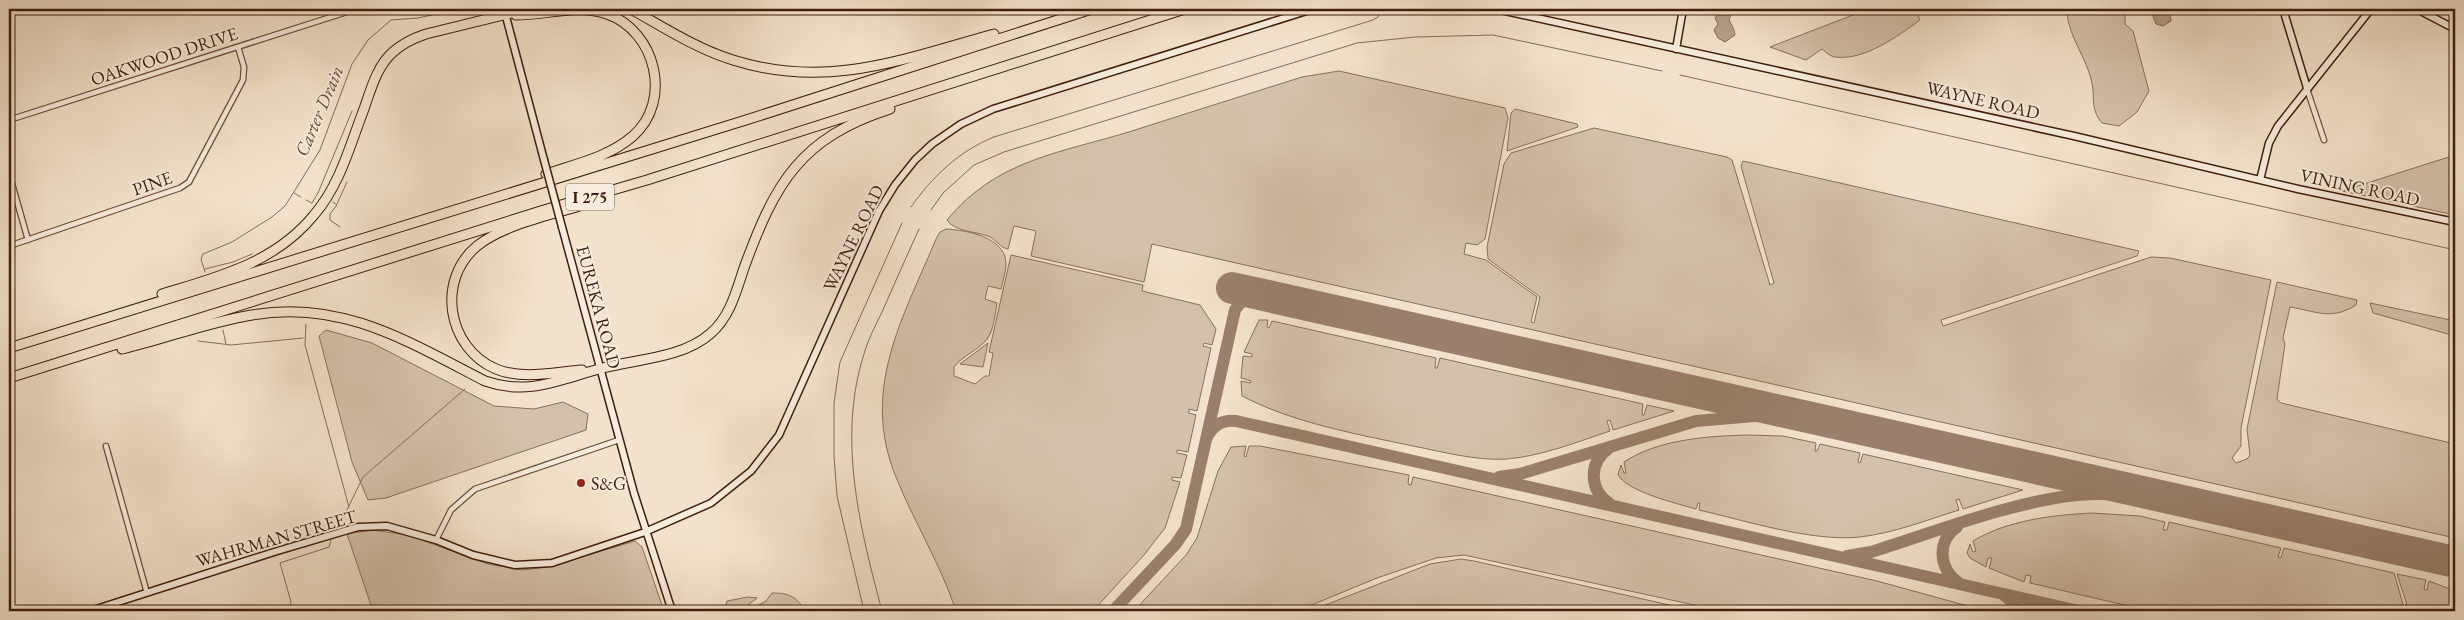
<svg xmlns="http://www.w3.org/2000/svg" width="2464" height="620" font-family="'EB Garamond',serif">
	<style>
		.green { fill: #d5c1ab; stroke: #8a705c }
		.water { fill: #b69f8a; stroke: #876b58 }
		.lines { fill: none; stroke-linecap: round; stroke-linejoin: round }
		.stream { stroke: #876b58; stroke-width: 1 }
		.taxiway { stroke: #9a806c; stroke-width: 12 }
		.runway { stroke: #9a806c; stroke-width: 32 }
		.street-casing { stroke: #6d4f3c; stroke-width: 7 }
		.secondary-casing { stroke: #401e0c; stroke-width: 9 }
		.highway-casing { stroke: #401e0c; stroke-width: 11 }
		.street { stroke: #f7ecdd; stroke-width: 4.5 }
		.secondary { stroke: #f7ecdd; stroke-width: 6 }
		.highway { stroke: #f3e2cb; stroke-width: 9 }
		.rail-casing { stroke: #401e0c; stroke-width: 3 }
		.rail { stroke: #f7ecdd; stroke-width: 1; stroke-dasharray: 4; stroke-linecap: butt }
		.secondary-bridge-casing { stroke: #401e0c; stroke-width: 9; stroke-linecap: butt }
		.secondary-bridge { stroke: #f7ecdd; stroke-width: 6 }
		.poi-dot { fill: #8f2418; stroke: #f7ecdd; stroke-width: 2 }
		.labels { text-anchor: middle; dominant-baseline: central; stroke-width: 4; stroke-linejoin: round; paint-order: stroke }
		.shield { fill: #f7ecdd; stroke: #775c4b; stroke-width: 1 }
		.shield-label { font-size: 16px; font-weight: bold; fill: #401e0c }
		.street-label { font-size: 18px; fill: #401e0c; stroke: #f7ecdd }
		.poi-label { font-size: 18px; fill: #401e0c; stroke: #f7ecdd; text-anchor: start }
		.water-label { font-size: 19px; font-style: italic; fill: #694b38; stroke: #f7ecdd }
	</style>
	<rect width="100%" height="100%" fill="#f3e2cb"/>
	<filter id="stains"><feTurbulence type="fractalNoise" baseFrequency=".004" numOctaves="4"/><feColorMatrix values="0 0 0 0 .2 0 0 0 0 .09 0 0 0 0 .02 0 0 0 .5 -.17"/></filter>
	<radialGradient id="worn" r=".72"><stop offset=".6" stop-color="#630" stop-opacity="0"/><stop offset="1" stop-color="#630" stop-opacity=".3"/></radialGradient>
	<path class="green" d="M1859 9H1915L1920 20C1898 36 1864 61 1835 57 1831 57 1826 52 1822 49L1806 60 1770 47 1858 13Z
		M2067 9 2125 10V24L2133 31 2149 91 2137 112 2119 126 2102 123C2089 108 2096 96 2091 79 2085 55 2067 34 2067 9Z
		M1339 71 1505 108 1508 118 1485 239 1477 245 1466 243 1464 254 1486 260 1537 297 1531 322 1534 323 1540 297 1488 259 1487 247 1504 164 1511 153 1594 128 1727 157 1732 160 1770 285 1774 283 1741 166 1743 161 2139 251 2137 256 1941 320 1943 326 2151 257 2170 258 2271 280 2241 428V446L2232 458 2236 463 2247 459 2250 455 2247 429 2277 282 2357 300 2356 305C2331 321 2316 311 2290 307L2283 338 2285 344 2277 399 2281 403 2455 444V538L1152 244 1144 282 1031 256 1036 231 1014 226 1008 249C1000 248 996 239 988 236 977 232 953 231 947 220 997 159 1061 153 1132 131 1188 113 1245 95 1302 77Z
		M1515 109 1577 124 1578 127 1507 151 1511 113Z
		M2455 155V215L2342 191Z
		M946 229C965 230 999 236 1005 257 1008 267 1003 279 1001 289L988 286 985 299 997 303C995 314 994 328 988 338 979 350 963 355 954 367V376L975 384 985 376H989L993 353 989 352 1011 255 1143 285 1142 291 1200 305 1216 329 1212 345 1204 343 1203 346 1211 348 1197 411 1189 409V413L1196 415 1188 452 1177 450V453L1187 455 1181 478 1172 477V480L1180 482 1165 528 1144 555 1093 611H956C941 565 914 522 896 477 860 390 903 318 936 239L940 232Z
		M2370 303 2455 321V336L2373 313Z
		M1259 320H1268L1267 327 1269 328 1272 321 1436 358 1435 368H1437L1440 358 1643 404 1642 415H1644L1647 405 1674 411 1613 430 1610 420 1607 421 1610 431C1577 442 1542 456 1507 459 1476 461 1444 452 1413 446 1356 434 1294 423 1242 396L1241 381 1250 383 1251 381 1241 378 1243 356 1252 357V354L1244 352Z
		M326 330 372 343 494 406 534 409 563 402 588 414 586 430 386 498 368 500 352 462 319 336Z
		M988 343 983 367 960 364Z
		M1749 435 1783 436 1816 443 1815 451H1817L1820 444 1860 453 1858 462 1860 463 1863 454 2023 490 1963 509 1959 499 1956 500 1959 510C1927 520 1894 533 1860 537 1812 542 1747 521 1699 510L1700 503H1698L1696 509C1679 504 1624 491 1618 474L1621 465 1624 473H1626L1624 462C1659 439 1708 436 1749 435Z
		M1246 446 1244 456 1246 457 1249 446H1260L1409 475 1408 484 1411 485 1413 477 1877 581 1968 606 1979 611H1722L1464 555 1436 558 1377 578 1297 611H1134L1186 555 1197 538 1218 471 1231 447Z
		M2092 513 2140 516 2165 522 2163 530H2167L2169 522 2281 548 2278 557 2281 558 2284 548 2394 573 2405 611H2150L2030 583 2031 576 2026 575 2024 582 1989 568 1992 558H1988L1986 567 1970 558 1967 553 1970 544 1973 552 1976 551 1973 541C2008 520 2053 515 2092 513Z
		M372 530 408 535 488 564 522 570 548 567 635 541 642 547 664 611H373L347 534Z
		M1461 559 1474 561 1696 611H1310L1430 564Z
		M2397 574 2426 580 2424 589 2427 590 2429 581 2455 591V611H2409Z
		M772 593C789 593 796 596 805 611H748L766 601Z
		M748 597 757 598 743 609V611H724L727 601Z"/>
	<path class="water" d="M1721 9H1738C1722 21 1733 20 1735 35L1725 42 1718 38 1714 30 1718 24 1715 18Z
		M2150 9H2170L2171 21 2163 26 2156 24Z"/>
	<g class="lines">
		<path class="stream" d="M1680 75 2455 250
			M294 193 301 197
			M306 200 312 203 318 193 352 111
			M333 202 337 205 330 214V220L340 227
			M337 204 347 182
			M911 207C932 177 959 151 994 137L1373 20 1378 17 1380 11
			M931 210 943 193 974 165 1004 152 1357 43 1415 37 1493 35 1662 71
			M205 269 233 262 252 254
			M205 272 201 259 203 254 232 242 272 217 285 206 320 150 352 64 368 40 391 20 418 18 460 9
			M306 324 305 345 349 507
			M223 330 226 344
			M198 341 231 345 303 338
			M339 526 363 477 465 389
			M289 611 291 602 280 563 329 547 331 540
			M864 611 837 496 834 456V403L840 362 902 223
			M882 611C860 528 837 439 864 354 868 339 876 325 882 312 894 284 907 256 919 229"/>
		<path class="taxiway" d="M1206 439C1212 426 1222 419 1236 421L2079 611
			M1609 448C1588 463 1589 490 1610 504
			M1499 477 1520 474 1696 421 1766 415 1818 419
			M1957 527C1936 541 1939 570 1959 583
			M2396 549 2455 570
			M1847 556 1871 552C1935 532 2011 502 2077 495 2112 492 2146 496 2180 500
			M2004 595 2014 603 2018 611
			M1113 611 1175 545 1186 529 1235 310C1242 299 1250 294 1263 295"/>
		<path class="runway" d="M1232 288 2455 562"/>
		<defs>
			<path id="street" d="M2307 89 2324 140
				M9 120 356 9
				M9 173 28 240
				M9 246 180 188 189 182 243 80 244 67 238 47
				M106 446 147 593
				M436 540 451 510 475 489 619 440"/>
			<path id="secondary" d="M504 9 544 160
				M1496 9 2074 136 2298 189 2455 222
				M2283 9 2307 88
				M2417 9 2455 29
				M1676 49 1683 9
				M2260 180 2269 143 2278 126 2371 9
				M562 227 634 493 672 611
				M90 611 274 552 358 527 387 526 436 540 473 555 515 565 552 563 645 532 711 503 751 471 779 435 879 211 895 185 915 160 932 144 961 124 993 109 1313 9"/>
			<path id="highway" d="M631 9C663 27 697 49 733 60 827 90 904 59 994 34
				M516 15C546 15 578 4 607 14 656 31 673 101 633 136 609 157 576 164 546 174
				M162 294C218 277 275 263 314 215 340 185 350 145 364 109 371 89 377 66 393 52 403 43 414 38 426 34L528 9
				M9 348 746 120 1092 9
				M122 349C165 339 208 322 252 315 341 299 409 342 485 381 528 396 558 380 599 369 634 359 681 359 710 334 730 317 736 292 744 268 775 183 800 138 890 109
				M582 370C555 372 522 380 496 369 447 348 436 280 477 246 503 225 550 215 583 205
				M9 378 544 210 647 180 1185 9"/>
		</defs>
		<use href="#street" class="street-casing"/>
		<use href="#secondary" class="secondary-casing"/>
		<use href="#highway" class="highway-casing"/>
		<use href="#street" class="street"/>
		<use href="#secondary" class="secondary"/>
		<use href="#highway" class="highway"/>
		<defs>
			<path id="rail" d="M9 14 24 9"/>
		</defs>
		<use href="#rail" class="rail-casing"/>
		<use href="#rail" class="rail"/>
		<defs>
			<path id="secondary-bridge" d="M544 160 562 227"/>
		</defs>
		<use href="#secondary-bridge" class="secondary-bridge-casing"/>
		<use href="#secondary-bridge" class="secondary-bridge"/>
	</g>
	<circle class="poi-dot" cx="581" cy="483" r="5"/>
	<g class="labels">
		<rect class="shield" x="566" y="183.5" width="48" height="27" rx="4"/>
		<g class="shield-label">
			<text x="590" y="197">I 275</text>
		</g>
		<g class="street-label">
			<text transform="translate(164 56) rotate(-18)">OAKWOOD DRIVE</text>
			<text transform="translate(1983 100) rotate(13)">WAYNE ROAD</text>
			<text transform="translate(152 183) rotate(-19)">PINE</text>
			<text transform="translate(2360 187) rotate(12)">VINING ROAD</text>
			<text transform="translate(853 238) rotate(-64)">WAYNE ROAD</text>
			<text transform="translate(599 307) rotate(75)">EUREKA ROAD</text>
			<text transform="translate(276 538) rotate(-16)">WAHRMAN STREET</text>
		</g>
		<g class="poi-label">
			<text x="591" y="483">S&amp;G</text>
		</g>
		<g class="water-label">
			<text transform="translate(319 111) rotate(-67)">Carter Drain</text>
		</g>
	</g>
	<rect width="2464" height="620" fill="none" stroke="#f3e2cb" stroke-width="30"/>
	<rect x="10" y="10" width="2444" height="600" fill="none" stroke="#401e0c" stroke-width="2.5"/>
	<rect x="15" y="15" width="2434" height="590" fill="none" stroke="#401e0c"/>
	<rect width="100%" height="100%" filter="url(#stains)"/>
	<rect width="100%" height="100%" fill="url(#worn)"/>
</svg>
